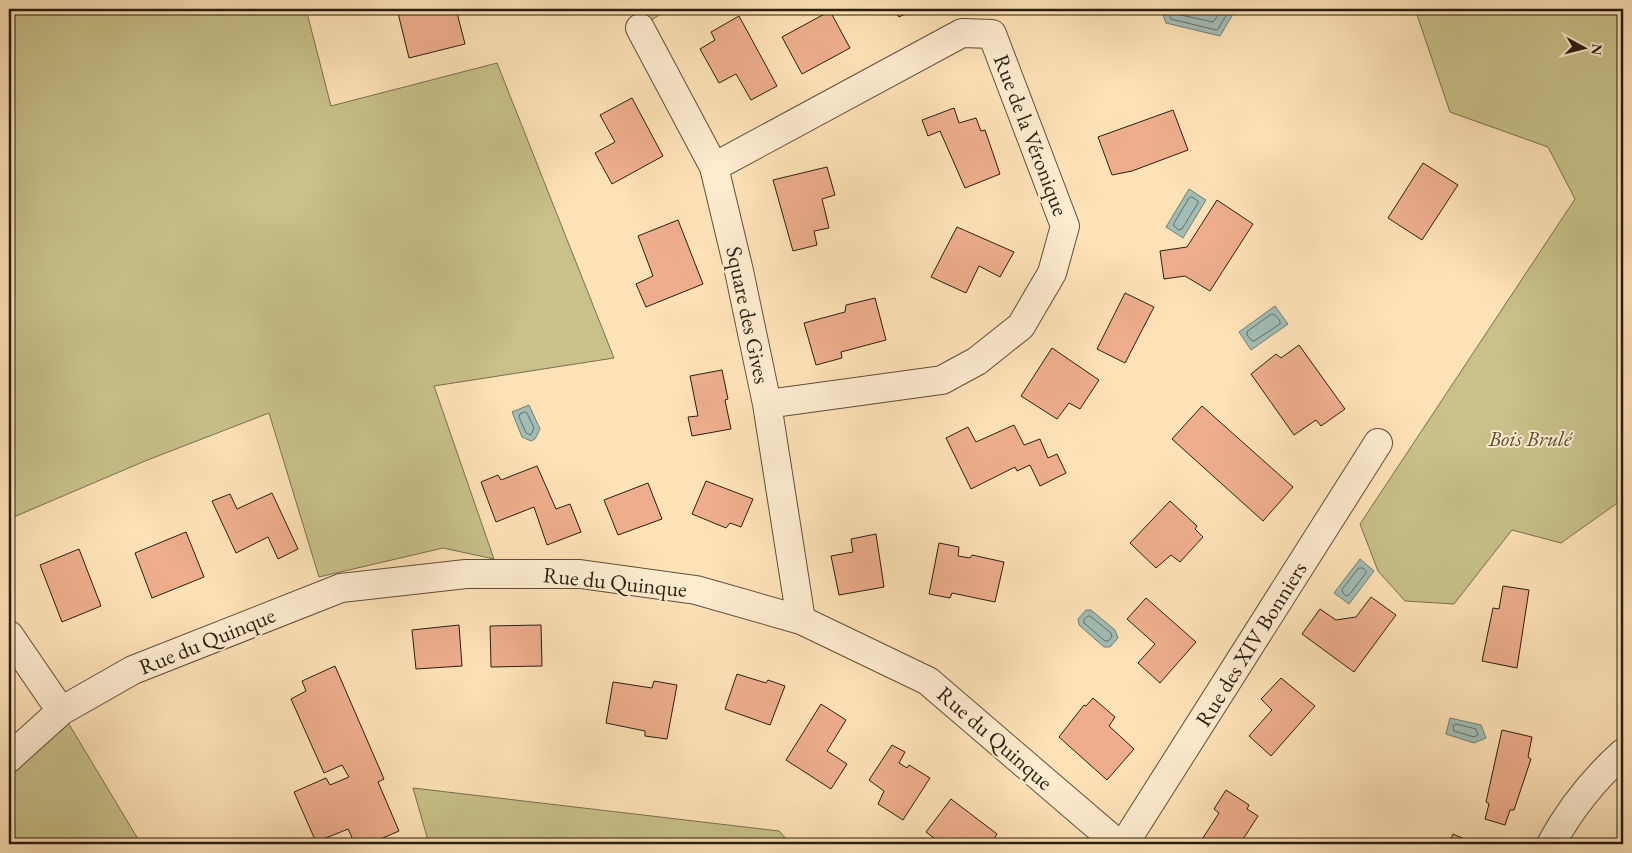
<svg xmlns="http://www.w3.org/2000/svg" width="1632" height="853" font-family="'EB Garamond',serif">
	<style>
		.green { fill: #c8c189; stroke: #786f4d }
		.water { fill: #a1bdb5; stroke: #717d73 }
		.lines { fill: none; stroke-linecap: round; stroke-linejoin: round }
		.shore { stroke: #656d63; stroke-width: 1 }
		.building { fill: #eeae8d; stroke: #291d11 }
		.minor-casing { stroke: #5e4e3a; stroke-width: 30 }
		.minor { stroke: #feecd0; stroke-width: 28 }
		.labels { text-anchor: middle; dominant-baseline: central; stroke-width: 4; stroke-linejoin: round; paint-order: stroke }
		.street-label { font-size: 22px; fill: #291d11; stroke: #feecd0 }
		.park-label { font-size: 22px; font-style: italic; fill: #594e35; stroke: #feecd0 }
	</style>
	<rect width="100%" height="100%" fill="#fee2b7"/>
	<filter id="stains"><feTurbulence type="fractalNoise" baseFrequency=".004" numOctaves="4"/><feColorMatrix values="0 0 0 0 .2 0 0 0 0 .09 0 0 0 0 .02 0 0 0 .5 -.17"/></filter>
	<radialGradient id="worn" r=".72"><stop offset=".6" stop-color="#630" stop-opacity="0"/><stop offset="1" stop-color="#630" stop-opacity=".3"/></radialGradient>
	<path class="green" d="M9 9H306L331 106 497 63 614 358 434 386 494 559 443 548 319 577 269 413 145 461 9 519Z
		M633 9H668L640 28Z
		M1415 9H1623V499L1561 543 1512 530 1454 604 1405 601 1378 571 1360 524 1575 199 1548 147 1450 112Z
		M61 711 141 844H9V758Z
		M413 788 779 831 791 844H429Z"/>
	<path class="water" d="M1161 9H1236L1220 36 1166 23Z
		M1189 189 1206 200 1183 238 1166 227Z
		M1275 306 1288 324 1251 350 1239 332Z
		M529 405 540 429 535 439 531 441 522 437 512 412Z
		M1360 559 1374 571 1349 604 1334 593Z
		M1086 610H1091L1115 630 1118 638 1110 647H1104L1079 625 1078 619Z
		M1450 718 1481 725 1486 738 1474 743 1446 734Z"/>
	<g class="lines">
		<path class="shore" d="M1166 9 1171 19 1216 30 1218 29 1230 9
			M1173 9 1176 14 1213 22 1223 9
			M1192 197 1198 201V203L1182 229 1179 230 1174 226V223L1189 198Z
			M1272 314 1275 315 1280 321V324L1254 341H1252L1247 335V332Z
			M525 412 527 413 534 428 531 435 526 433 519 417 520 414Z
			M1359 568H1363L1366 571V573L1349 595 1346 596 1343 593 1342 590Z
			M1088 616H1090L1111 633 1112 637 1108 641H1105L1084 623V620Z
			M1456 724 1476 729 1478 735 1474 737 1454 731 1453 726Z"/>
	</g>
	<path class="building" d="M397 9H456L465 44 409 58Z
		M894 9H915L899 17Z
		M830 11 850 48 802 74 782 37Z
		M739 16 777 86 751 100 736 74 719 83 700 49 715 40 711 32Z
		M632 98 663 156 612 184 595 153 615 142 600 115Z
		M954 108 959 123 976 118 981 131 985 130 1000 174 965 188 940 131 928 136 922 120Z
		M1173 110 1188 150 1132 171 1112 175 1098 137Z
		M1423 163 1458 185 1422 240 1388 218Z
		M827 167 835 195 822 199 829 228 814 231 817 245 793 251 773 180Z
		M1217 200 1253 224 1210 291 1185 276 1164 279 1160 251 1187 247Z
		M678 220 703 284 646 307 636 284 653 276 638 236Z
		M957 227 1014 252 1000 277 979 266 966 293 931 277Z
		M1125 293 1154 307 1125 363 1097 349Z
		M875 298 886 340 841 352 842 358 816 365 804 323 845 312 846 305Z
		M1299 345 1345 409 1321 426 1316 420 1294 435 1251 374 1276 354 1281 358Z
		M1052 348 1099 380 1080 409 1069 403 1057 419 1021 396Z
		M722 370 728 399 725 400 731 429 692 436 688 417 698 416 690 376Z
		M1202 406 1293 487 1263 521 1172 439Z
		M1014 425 1024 445 1040 439 1048 458 1057 454 1066 473 1040 486 1030 465 1017 471 1015 467 971 489 946 438 968 427 976 442Z
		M537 466 556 509 570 504 581 532 547 545 534 507 496 522 481 482 498 475 501 480Z
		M706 481 753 499 741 527 730 523 726 528 692 514Z
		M648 483 662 519 618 535 604 500Z
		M272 493 298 549 278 559 268 537 236 553 212 501 230 494 237 509Z
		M1170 501 1197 526 1195 529 1203 537 1180 562 1171 555 1156 568 1130 543Z
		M186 532 204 577 152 598 135 553Z
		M876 534 884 587 839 595 831 556 853 552 851 539Z
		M939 543 959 547 958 556 970 558 972 555 1004 562 995 602 952 593 950 598 929 594Z
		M79 549 101 606 62 622 40 565Z
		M1503 586 1529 590 1517 668 1482 661 1493 608 1499 609Z
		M1371 597 1396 615 1354 672 1302 634 1320 609 1336 620 1356 617Z
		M1146 598 1196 642 1160 683 1138 663 1155 644 1127 619Z
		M459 625 462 666 416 669 412 630Z
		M541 625 542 666 491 667 490 626Z
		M335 666 384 779 378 782 399 831 369 844H355L348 829 316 842 294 792 326 778 330 785 349 777 342 765 324 773 291 699 306 691 302 681Z
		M737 674 766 683 768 680 785 686 770 725 725 709Z
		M1281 678 1315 706 1271 756 1249 736 1272 710 1261 699Z
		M654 681 677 685 667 739 645 736V731L606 723 613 682 652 688Z
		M1093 698 1115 717 1109 726 1134 749 1107 780 1059 737 1084 705 1086 706Z
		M821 704 846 720 827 751 847 764 831 789 786 760Z
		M1502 730 1532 737 1528 757 1531 759 1514 810H1510L1505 825 1485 819 1489 804 1486 802Z
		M892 745 905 752 899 763 907 768 909 765 930 778 903 820 878 804 884 791 869 780Z
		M1226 790 1249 805 1247 809 1258 816 1240 844H1199L1219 813 1214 809Z
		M951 799 997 834 992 842 995 844H942L926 832Z
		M1453 834 1476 844H1449Z"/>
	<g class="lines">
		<defs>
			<path id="minor" d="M640 28 714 167 739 271 767 404 801 620
				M714 167 962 33 992 34 1065 226 1052 273 1021 326 977 361 942 380 767 404
				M9 635 61 711
				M9 758 61 711 133 670 341 588 466 574H580L696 590 801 620 928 681 1118 844
				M1124 844 1378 443
				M1551 844C1569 811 1595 778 1623 753"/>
		</defs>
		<use href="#minor" class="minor-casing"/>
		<use href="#minor" class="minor"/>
	</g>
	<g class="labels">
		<g class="street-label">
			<text transform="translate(1031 135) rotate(69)">Rue de la Véronique</text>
			<text transform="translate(748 315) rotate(78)">Square des Gives</text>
			<text transform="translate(615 582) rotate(6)">Rue du Quinque</text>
			<text transform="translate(207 641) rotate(-22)">Rue du Quinque</text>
			<text transform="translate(1251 644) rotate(-58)">Rue des XIV Bonniers</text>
			<text transform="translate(995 738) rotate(41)">Rue du Quinque</text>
		</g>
		<g class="park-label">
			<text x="1530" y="438">Bois Brulé</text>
		</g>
	</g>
	<rect width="1632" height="853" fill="none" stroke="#fee2b7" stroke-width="30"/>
	<rect x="10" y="10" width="1612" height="833" fill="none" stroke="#291d11" stroke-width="2.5"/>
	<rect x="15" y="15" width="1602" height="823" fill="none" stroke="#291d11"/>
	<g transform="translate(1584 48) rotate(97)" stroke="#feecd0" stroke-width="4" paint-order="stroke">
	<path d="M0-4L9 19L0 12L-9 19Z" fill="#291d11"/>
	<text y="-8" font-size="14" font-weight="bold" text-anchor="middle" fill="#291d11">N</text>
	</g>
	<rect width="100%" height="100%" filter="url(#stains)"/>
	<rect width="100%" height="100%" fill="url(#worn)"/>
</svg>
